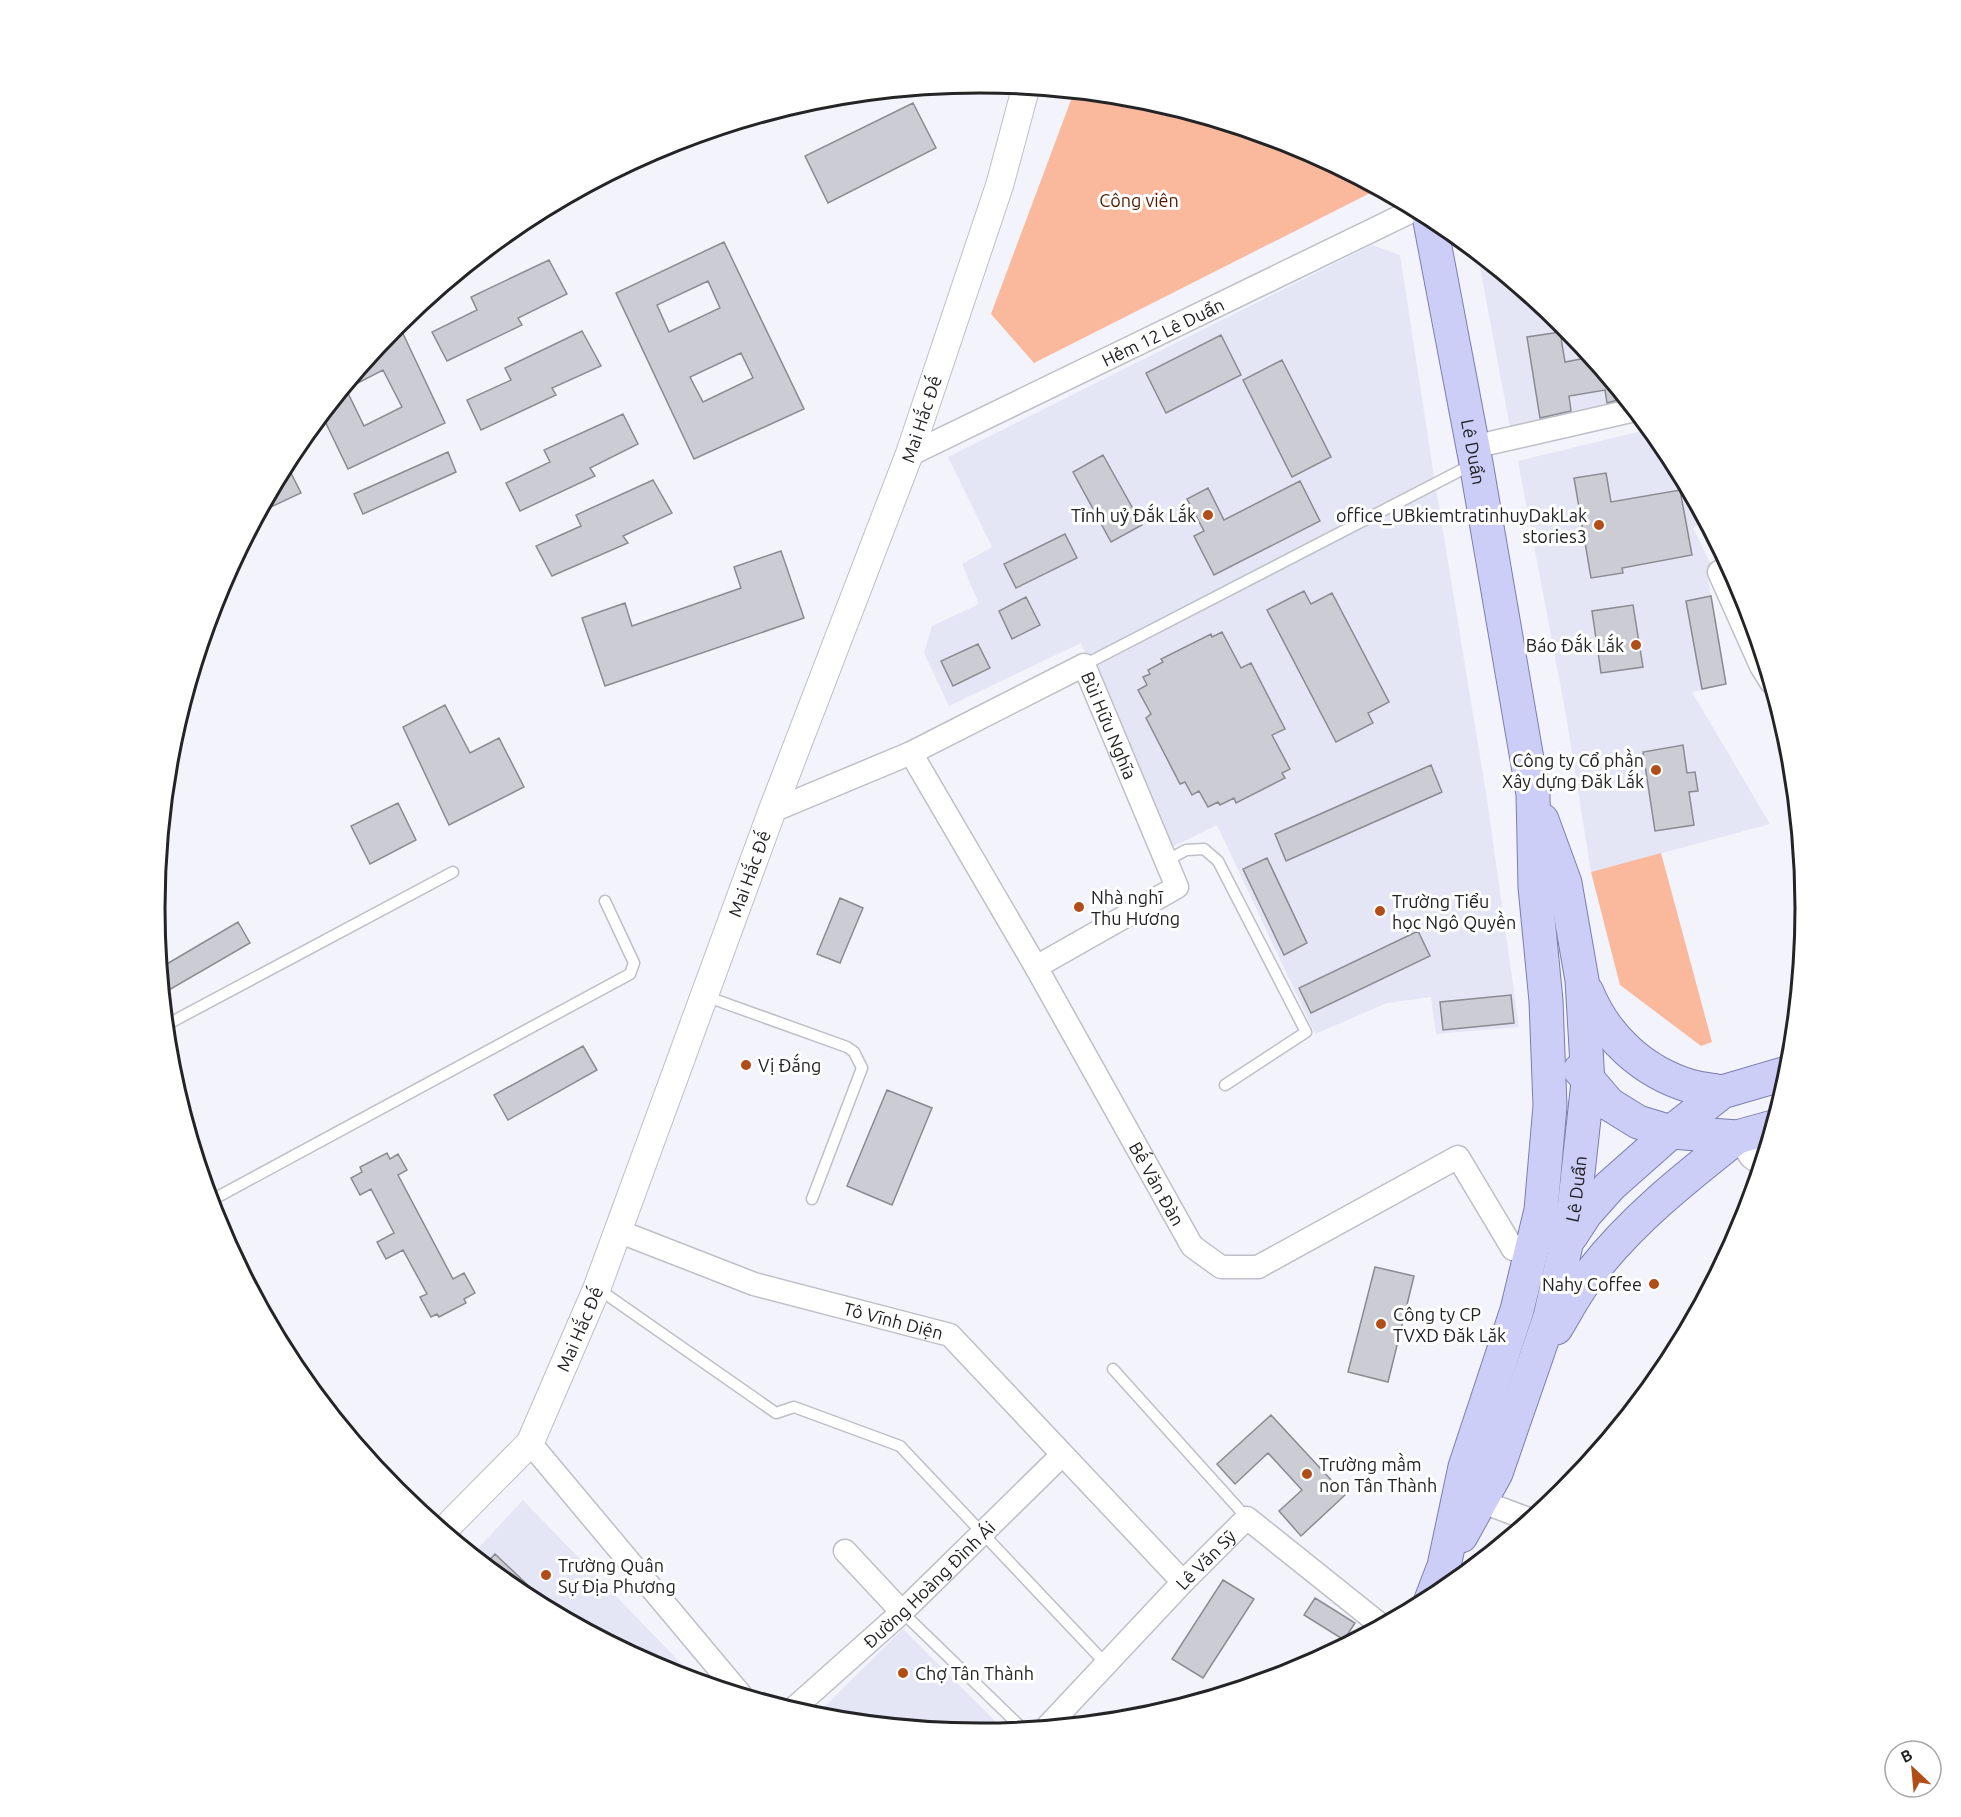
<svg xmlns="http://www.w3.org/2000/svg" width="1961" height="1817" font-family="Ubuntu,sans-serif">
	<style>
		.built { fill: #e4e6f5 }
		.green { fill: #fab89c }
		.building { fill: #cccdd4; stroke: #8a8a92; stroke-width: 1.5; fill-rule: evenodd }
		.lines { fill: none; stroke-linecap: round; stroke-linejoin: round }
		.service-casing { stroke: #bebfc7; stroke-width: 13 }
		.minor-casing { stroke: #bebfc7; stroke-width: 25 }
		.tertiary-casing { stroke: #bebfc7; stroke-width: 29 }
		.primary-casing { stroke: #7b7eab; stroke-width: 35 }
		.service { stroke: #fff; stroke-width: 10 }
		.minor { stroke: #fff; stroke-width: 22 }
		.tertiary { stroke: #fff; stroke-width: 27 }
		.primary { stroke: #cccef7; stroke-width: 33 }
		.poi-dot { fill: #b14e18; stroke: #fff; stroke-width: 2 }
		.labels { text-anchor: middle; dominant-baseline: central; stroke-width: 6; stroke-linejoin: round; paint-order: stroke }
		.park-label { font-size: 18px; fill: #541d00; stroke: #fff }
		.street-label { font-size: 18px; fill: #242427; stroke: #fff }
		.poi-label { font-size: 18px; fill: #242427; stroke: #fff; text-anchor: start }
		.rim { fill: none; stroke: #242427; stroke-width: 3 }
	</style>
	<rect width="100%" height="100%" fill="#f2f3fb"/>
	<path class="built" d="M1372 245 1400 255 1435 483 1487 799 1519 1027 1436 1034 1431 997 1387 1003 1315 1034 1217 825 1172 847 1081 643 949 706 924 653 932 626 979 604 962 564 992 547 948 457Z
		M1477 252 1565 325 1636 411 1513 443Z
		M1650 429 1667 450 1705 521 1693 528 1713 569 1707 573 1726 684 1692 692 1770 824 1591 872 1566 715 1518 461Z
		M523 1500 699 1682 664 1671 521 1595 472 1555Z
		M903 1629 1006 1732 980 1734 814 1717Z"/>
	<path class="green" d="M1074 92 1142 98 1297 146 1378 189 1034 363 991 314Z
		M1661 853 1712 1042 1701 1046 1620 985 1591 872Z"/>
	<path class="building" d="M913 103 936 148 828 203 805 156Z
		M724 242 804 409 694 459 616 293ZM708 281 720 308 669 332 657 305ZM741 353 753 378 703 402 690 377Z
		M549 260 567 294 518 318 522 325 447 361 432 332 477 310 471 297Z
		M398 323 445 423 348 469 322 415ZM383 370 402 407 364 426 346 389Z
		M582 331 601 366 552 388 556 395 481 430 467 400 511 380 505 368Z
		M1560 332 1565 362 1591 357 1625 398 1607 403 1605 390 1569 396 1571 411 1540 418 1527 337Z
		M1221 335 1241 375 1166 413 1146 373Z
		M1282 360 1331 457 1292 477 1243 380Z
		M623 414 638 444 590 468 595 476 520 511 506 483 550 462 544 450Z
		M448 452 456 472 363 514 354 494Z
		M1103 455 1142 525 1111 542 1073 472Z
		M290 471 301 493 260 512 280 475Z
		M1606 473 1611 502 1680 490 1692 555 1622 568 1623 573 1591 578 1574 478Z
		M653 480 672 513 623 536 628 543 552 576 536 546 581 526 576 515Z
		M1300 481 1320 521 1214 575 1194 536 1204 531 1187 499 1208 488 1224 520Z
		M1065 534 1077 558 1016 588 1004 564Z
		M781 551 804 618 605 686 582 618 625 603 632 626 741 588 734 567Z
		M1304 591 1311 604 1332 593 1389 702 1368 713 1373 723 1336 742 1267 610Z
		M1711 596 1726 684 1702 689 1686 601Z
		M1026 597 1040 625 1012 639 999 611Z
		M1633 605 1643 667 1601 673 1592 611Z
		M1222 632 1241 668 1251 663 1285 729 1272 735 1290 769 1282 773 1285 778 1236 803 1234 798 1220 805 1218 802 1208 807 1199 791 1192 795 1185 782 1180 784 1146 718 1151 714 1138 690 1147 685 1143 677 1150 674 1148 670 1163 662 1161 659 1211 634 1212 637Z
		M978 644 990 668 953 686 941 661Z
		M445 705 470 753 499 738 524 787 449 825 403 727Z
		M1683 745 1687 773 1695 772 1698 791 1689 792 1694 825 1655 831 1643 752Z
		M1431 765 1442 792 1286 861 1275 834Z
		M398 803 416 840 370 864 351 826Z
		M1267 858 1307 943 1284 955 1243 869Z
		M840 898 863 908 840 963 817 954Z
		M238 922 250 943 169 990 161 976 160 968Z
		M1418 931 1430 956 1311 1013 1299 988Z
		M1511 995 1514 1023 1443 1030 1440 1002Z
		M583 1046 597 1070 508 1120 494 1095Z
		M887 1090 932 1108 892 1205 847 1186Z
		M387 1153 390 1159 398 1154 407 1170 398 1175 453 1279 464 1273 475 1293 464 1299 466 1303 439 1317 437 1314 431 1317 420 1297 427 1294 403 1250 386 1259 377 1242 394 1233 371 1189 360 1195 351 1178 362 1172 360 1167Z
		M1375 1267 1414 1276 1388 1382 1348 1372Z
		M1271 1415 1345 1495 1301 1536 1279 1511 1302 1490 1268 1453 1235 1484 1217 1464Z
		M495 1554 533 1590 526 1598 485 1565Z
		M1223 1580 1254 1599 1203 1678 1172 1659Z
		M1315 1598 1355 1623 1344 1640 1304 1615Z"/>
	<g class="lines">
		<defs>
			<path id="service" d="M1084 665 1473 464
				M1166 861 1186 850 1204 849 1218 861 1306 1032 1225 1085
				M705 996 847 1047 854 1052 862 1068 812 1199
				M166 1025 453 872
				M210 1201 630 974 634 963 605 901
				M597 1288 776 1413 794 1407 900 1446 1107 1665
				M1113 1369 1247 1518
				M902 1612 1024 1730"/>
			<g id="minor">
				<path d="M1473 447 1635 410"/>
				<path id="s1" d="M909 455 1416 209"/>
				<path d="M1730 567 1719 572 1761 666 1771 682"/>
				<path id="s2" d="M911 753 1036 967 1192 1246 1221 1267H1258L1458 1157 1513 1249 1531 1253"/>
				<path id="s3" d="M772 811 911 753 1084 665 1177 887 1036 967"/>
				<path d="M1737 1137 1751 1157 1762 1165"/>
				<path id="s4" d="M618 1231 754 1284 950 1335 1183 1582"/>
				<path d="M530 1443 741 1695"/>
				<path d="M1480 1501 1531 1520"/>
				<path d="M845 1551 902 1612"/>
				<path id="s5" d="M792 1710 902 1612 1062 1455"/>
				<path id="s6" d="M1046 1728 1183 1582 1247 1518 1382 1626"/>
			</g>
			<g id="tertiary">
				<path id="s7" d="M443 1531 530 1443 597 1288 772 811 909 455 1000 184 1026 87"/>
			</g>
			<g id="primary">
				<path id="s8" d="M1429 216 1476 463 1533 794 1535 887 1546 1001 1550 1106 1541 1210 1517 1310 1465 1467 1444 1566 1431 1600"/>
				<path d="M1587 992C1605 1037 1643 1072 1690 1086 1700 1089 1712 1090 1722 1092"/>
				<path d="M1580 1070 1609 1104 1638 1122 1671 1132 1737 1137 1773 1127"/>
				<path d="M1571 1236 1586 1213 1610 1186 1671 1132 1722 1092 1790 1072"/>
				<path d="M1556 1328C1567 1310 1577 1290 1591 1273 1632 1220 1684 1179 1737 1137"/>
				<path id="s9" d="M1461 1536 1496 1473 1550 1317 1574 1209 1588 1082 1582 980 1565 883 1542 820"/>
			</g>
		</defs>
		<use href="#service" class="service-casing"/>
		<use href="#minor" class="minor-casing"/>
		<use href="#tertiary" class="tertiary-casing"/>
		<use href="#primary" class="primary-casing"/>
		<use href="#service" class="service"/>
		<use href="#minor" class="minor"/>
		<use href="#tertiary" class="tertiary"/>
		<use href="#primary" class="primary"/>
	</g>
	<g class="poi-dot">
		<circle cx="1208" cy="515" r="6"/>
		<circle cx="1599" cy="525" r="6"/>
		<circle cx="1636" cy="645" r="6"/>
		<circle cx="1656" cy="770" r="6"/>
		<circle cx="1079" cy="907" r="6"/>
		<circle cx="1380" cy="911" r="6"/>
		<circle cx="746" cy="1065" r="6"/>
		<circle cx="1654" cy="1284" r="6"/>
		<circle cx="1381" cy="1324" r="6"/>
		<circle cx="1307" cy="1474" r="6"/>
		<circle cx="546" cy="1575" r="6"/>
		<circle cx="903" cy="1673" r="6"/>
	</g>
	<g class="labels">
		<g class="park-label">
			<text x="1139" y="200">Công viên</text>
		</g>
		<g class="street-label">
			<text stroke="none"><textPath href="#s1" startOffset="282">Hẻm 12 Lê Duẩn</textPath></text>
			<text stroke="none"><textPath href="#s7" startOffset="1220">Mai Hắc Đế</textPath></text>
			<text stroke="none"><textPath href="#s8" startOffset="240">Lê Duẩn</textPath></text>
			<text stroke="none"><textPath href="#s3" startOffset="410">Bùi Hữu Nghĩa</textPath></text>
			<text stroke="none"><textPath href="#s7" startOffset="734">Mai Hắc Đế</textPath></text>
			<text stroke="none"><textPath href="#s2" startOffset="496">Bế Văn Đàn</textPath></text>
			<text stroke="none"><textPath href="#s9" startOffset="368">Lê Duẩn</textPath></text>
			<text stroke="none"><textPath href="#s4" startOffset="290">Tô Vĩnh Diện</textPath></text>
			<text stroke="none"><textPath href="#s7" startOffset="248">Mai Hắc Đế</textPath></text>
			<text stroke="none"><textPath href="#s6" startOffset="232">Lê Văn Sỹ</textPath></text>
			<text stroke="none"><textPath href="#s5" startOffset="186">Đường Hoàng Đình Ái</textPath></text>
		</g>
		<g class="poi-label">
			<text x="1196" y="515" text-anchor="end">Tỉnh uỷ Đắk Lắk</text>
			<text x="1587" y="515" text-anchor="end">office_UBkiemtratinhuyDakLak<tspan x="1587" dy="21">stories3</tspan></text>
			<text x="1624" y="645" text-anchor="end">Báo Đắk Lắk</text>
			<text x="1644" y="760" text-anchor="end">Công ty Cổ phần<tspan x="1644" dy="21">Xây dựng Đăk Lắk</tspan></text>
			<text x="1091" y="897">Nhà nghĩ<tspan x="1091" dy="21">Thu Hương</tspan></text>
			<text x="1392" y="901">Trường Tiểu<tspan x="1392" dy="21">học Ngô Quyền</tspan></text>
			<text x="758" y="1065">Vị Đắng</text>
			<text x="1642" y="1284" text-anchor="end">Nahy Coffee</text>
			<text x="1393" y="1314">Công ty CP<tspan x="1393" dy="21">TVXD Đăk Lăk</tspan></text>
			<text x="1319" y="1464">Trường mầm<tspan x="1319" dy="21">non Tân Thành</tspan></text>
			<text x="558" y="1565">Trường Quân<tspan x="558" dy="21">Sự Địa Phương</tspan></text>
			<text x="915" y="1673">Chợ Tân Thành</text>
		</g>
	</g>
	<path d="M0 0H1961V1817H0ZM165 908a815 815 0 1 1 1630 0a815 815 0 1 1-1630 0Z" fill="#fff" fill-rule="evenodd"/>
	<path class="rim" d="M165 908a815 815 0 1 1 1630 0a815 815 0 1 1-1630 0Z"/>
	<g transform="translate(1913 1769) rotate(334)"><circle r="28" fill="#ffffff" stroke="#a7a7a9" stroke-width="1.5"/>
	<path d="M0-4.5L10 22L0 15L-10 22Z" fill="#b14e18"/>
	<text y="-9" font-size="16" font-weight="bold" text-anchor="middle" fill="#242427">B</text>
	</g>
</svg>
